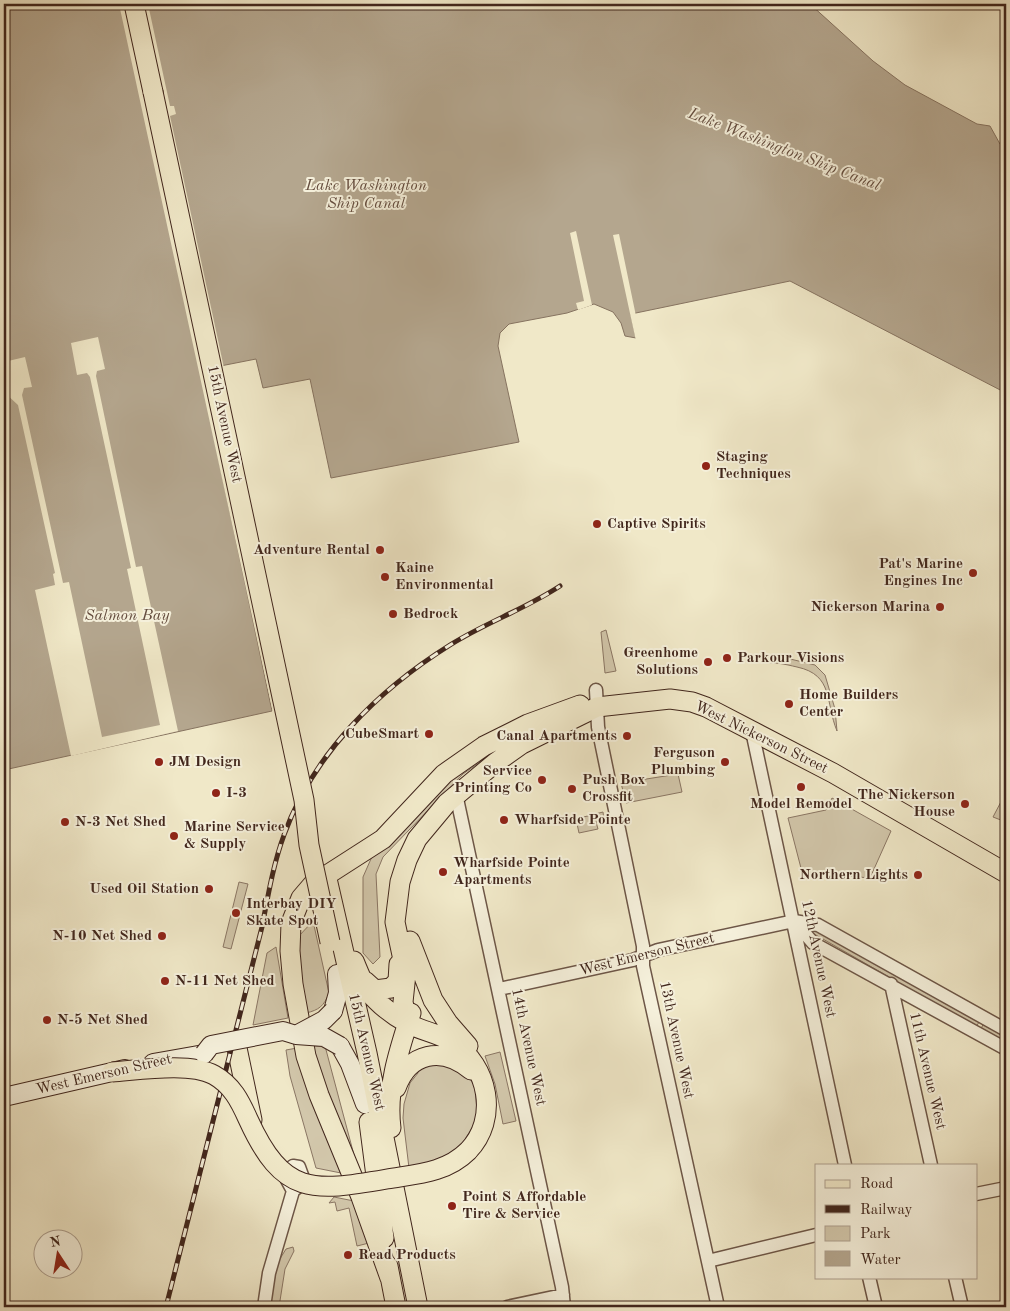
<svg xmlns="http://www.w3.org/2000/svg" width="1010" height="1311" font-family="'Old Standard TT',serif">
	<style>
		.green { fill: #d2c7ab; stroke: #8a7664 }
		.water { fill: #b4a68e; stroke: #867360 }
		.pier { fill: #f0e8c8 }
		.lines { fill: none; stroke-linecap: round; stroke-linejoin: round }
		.minor-casing { stroke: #6d5647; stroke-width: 15 }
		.secondary-casing { stroke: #41261c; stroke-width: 20 }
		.primary-casing { stroke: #41261c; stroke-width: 21 }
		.minor { stroke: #f5f0db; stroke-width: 12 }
		.secondary { stroke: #f5f0db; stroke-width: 18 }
		.primary { stroke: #f0e8c8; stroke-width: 19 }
		.rail-casing { stroke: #41261c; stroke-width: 5 }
		.rail { stroke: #f5f0db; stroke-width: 3; stroke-dasharray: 9; stroke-linecap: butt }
		.secondary-bridge-casing { stroke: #41261c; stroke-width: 20; stroke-linecap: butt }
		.primary-bridge-casing { stroke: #41261c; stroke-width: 21; stroke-linecap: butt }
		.secondary-bridge { stroke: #f5f0db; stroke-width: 18 }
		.primary-bridge { stroke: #f0e8c8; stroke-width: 19 }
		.poi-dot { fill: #8f2418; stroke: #f5f0db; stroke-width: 2 }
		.labels { text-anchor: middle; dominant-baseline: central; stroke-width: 4; stroke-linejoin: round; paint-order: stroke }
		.street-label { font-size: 15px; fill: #41261c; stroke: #f5f0db }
		.poi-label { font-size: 15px; font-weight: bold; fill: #41261c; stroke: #f5f0db; text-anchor: start }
		.water-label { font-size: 16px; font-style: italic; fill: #644c3e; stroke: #f5f0db }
	</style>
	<rect width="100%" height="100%" fill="#f0e8c8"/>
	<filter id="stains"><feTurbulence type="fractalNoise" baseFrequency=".004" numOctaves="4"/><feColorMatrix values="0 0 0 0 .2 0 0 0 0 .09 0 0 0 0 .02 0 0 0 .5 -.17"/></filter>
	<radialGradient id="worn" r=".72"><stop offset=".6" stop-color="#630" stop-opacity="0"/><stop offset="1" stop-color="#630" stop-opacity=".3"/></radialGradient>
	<path class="green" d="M606 630 616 671 605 673 601 632Z
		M768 657H782L815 665 825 675 835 709 837 731C825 702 834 675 797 667 784 664 776 662 762 663V660Z
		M510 741 463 774 383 857 376 874 380 957 373 964 363 953V877L374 852 443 782Z
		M678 774 682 792 626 803 621 783Z
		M1004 796H1006V822L993 817Z
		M832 798 891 831 870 878 802 872 788 818 826 810Z
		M603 812 604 820 596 822 598 829 579 833 576 819Z
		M239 882 248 884 231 949 223 947Z
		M313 921 329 993C324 1006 319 1010 306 1013L301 1004 298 937Z
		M814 930 861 952 981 1019 976 1027 809 931Z
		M276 947 288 1018 253 1025 267 953Z
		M984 1022 1006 1035V1043L981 1029Z
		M312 1046H325L358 1170 323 1087Z
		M297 1048 346 1174 316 1168 290 1076 286 1050Z
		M500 1052 516 1121 503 1124 495 1084 485 1056Z
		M440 1061 469 1077 475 1087 477 1111 474 1125 460 1147 438 1162 409 1168 403 1118 404 1104 410 1083 418 1073V1065Z
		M334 1197 354 1201 369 1243 357 1246 349 1208 337 1211 335 1202 329 1203Z
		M293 1247 294 1251 285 1269 279 1307H269L278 1262 286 1249Z"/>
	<path class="water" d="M4 4H810L873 61 905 85 977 124 990 126 1000 144 1006 149V393L790 281 631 314 636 338 625 336 621 323 613 312 594 304 567 313 509 324 500 333 498 346 519 442 331 478 310 379 263 388 256 359 200 370 272 711 4 770Z"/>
	<path class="pier" d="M119 4H148L170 106H174L176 114 170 116 224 368 202 372 275 710 273 713Z
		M576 231 592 305 578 310 576 303 584 301 570 233Z
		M619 234 636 316H633L638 338 636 341 613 235Z
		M98 337 105 369 97 371 96 376 136 567 142 566 178 731 71 756 35 590 55 585 53 574 55 573 18 405 4 392V362L25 357 32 387 24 388 22 395 63 583 69 582 102 737 160 725 127 569 131 568 90 377 87 373 77 375 71 343Z"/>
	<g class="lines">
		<defs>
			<path id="minor" d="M596 690 598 727 643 946V966L718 1307
				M752 731 845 1165
				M456 794 562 1287 564 1307
				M796 923 813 943 1006 1049
				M891 984 931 1165
				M499 989 633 960 658 950 794 921 818 925 1006 1030
				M976 1194 1006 1188
				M708 1261 816 1235
				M869 1277 876 1307
				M955 1277 962 1307
				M264 1307 269 1273 293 1191 299 1186 303 1178 299 1167 293 1166 288 1170 287 1180 293 1191
				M507 1307 563 1295"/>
			<path id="secondary" d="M333 1011 338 993 337 974
				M340 1046 350 1064 365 1104
				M153 1063 204 1054
				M4 1097 125 1069"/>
			<path id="primary" d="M134 4 153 92
				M328 883 367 1053 418 1307
				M410 941 433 1000 448 1023 468 1046
				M354 961C360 975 365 990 376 1000 385 1009 396 1017 407 1023 421 1031 438 1033 452 1042 489 1066 499 1119 468 1151
				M365 981 375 990 391 988 398 981 399 964
				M408 1024 403 1002 406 974 395 922 400 882 407 860 417 839 447 803 495 763 522 744 597 707 670 699 692 702 706 707 833 773 1006 873
				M237 1048 252 1120
				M396 1088C409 1052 442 1046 471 1070
				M369 1122 384 1238
				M391 1128C386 1089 399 1050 411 1013
				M388 1266 396 1307
				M390 1278 361 1197 319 1095 306 1056 293 984 290 951 291 923 301 898 313 884 383 839 444 774 484 746 528 724 580 705"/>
		</defs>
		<use href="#minor" class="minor-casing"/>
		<use href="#secondary" class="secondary-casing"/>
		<use href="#primary" class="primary-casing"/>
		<use href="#minor" class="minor"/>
		<use href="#secondary" class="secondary"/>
		<use href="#primary" class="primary"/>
		<defs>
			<path id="rail" d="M166 1307 262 927C268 896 273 865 284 835 313 754 378 690 450 645 485 623 525 609 560 586"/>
		</defs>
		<use href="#rail" class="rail-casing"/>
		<use href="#rail" class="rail"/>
		<defs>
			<path id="secondary-bridge" d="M296 1035 324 1020 333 1011
				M204 1054 211 1045 283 1031 296 1035 324 1037 340 1046"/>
			<path id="primary-bridge" d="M153 92 304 800 309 845 330 942
				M112 1072C140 1070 190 1062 214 1075 232 1085 240 1101 248 1119 283 1196 312 1192 387 1179 416 1174 446 1173 468 1151"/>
		</defs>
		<use href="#secondary-bridge" class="secondary-bridge-casing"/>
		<use href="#primary-bridge" class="primary-bridge-casing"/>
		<use href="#secondary-bridge" class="secondary-bridge"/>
		<use href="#primary-bridge" class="primary-bridge"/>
	</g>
	<g class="poi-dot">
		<circle cx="706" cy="466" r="5"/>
		<circle cx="597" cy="524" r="5"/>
		<circle cx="380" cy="550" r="5"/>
		<circle cx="973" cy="573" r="5"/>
		<circle cx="385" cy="577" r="5"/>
		<circle cx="940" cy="607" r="5"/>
		<circle cx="393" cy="614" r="5"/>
		<circle cx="727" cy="658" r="5"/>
		<circle cx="708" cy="662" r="5"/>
		<circle cx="789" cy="704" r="5"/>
		<circle cx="429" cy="734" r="5"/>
		<circle cx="627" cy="736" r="5"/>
		<circle cx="159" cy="762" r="5"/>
		<circle cx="725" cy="762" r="5"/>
		<circle cx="542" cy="780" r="5"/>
		<circle cx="801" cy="787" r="5"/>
		<circle cx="572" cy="789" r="5"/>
		<circle cx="216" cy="793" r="5"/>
		<circle cx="965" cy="804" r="5"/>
		<circle cx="504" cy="820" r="5"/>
		<circle cx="65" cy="822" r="5"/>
		<circle cx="174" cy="836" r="5"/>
		<circle cx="443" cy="872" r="5"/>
		<circle cx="918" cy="875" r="5"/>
		<circle cx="209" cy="889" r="5"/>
		<circle cx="236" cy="913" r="5"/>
		<circle cx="162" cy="936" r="5"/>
		<circle cx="165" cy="981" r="5"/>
		<circle cx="47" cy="1020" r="5"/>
		<circle cx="452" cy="1206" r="5"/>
		<circle cx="348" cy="1255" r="5"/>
	</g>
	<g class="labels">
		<g class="street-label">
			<text transform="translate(224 424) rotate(78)">15th Avenue West</text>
			<text transform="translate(761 738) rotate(26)">West Nickerson Street</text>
			<text transform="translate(647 955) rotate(-14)">West Emerson Street</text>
			<text transform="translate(818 959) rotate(78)">12th Avenue West</text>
			<text transform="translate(676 1040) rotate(78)">13th Avenue West</text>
			<text transform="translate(528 1047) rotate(78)">14th Avenue West</text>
			<text transform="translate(366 1052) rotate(77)">15th Avenue West</text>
			<text transform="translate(927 1071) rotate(77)">11th Avenue West</text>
			<text transform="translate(104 1075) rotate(-13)">West Emerson Street</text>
		</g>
		<g class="poi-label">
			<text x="716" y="457">Staging<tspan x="716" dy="17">Techniques</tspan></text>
			<text x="607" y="524">Captive Spirits</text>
			<text x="370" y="550" text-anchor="end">Adventure Rental</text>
			<text x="963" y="564" text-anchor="end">Pat's Marine<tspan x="963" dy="17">Engines Inc</tspan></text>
			<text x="395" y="568">Kaine<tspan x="395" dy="17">Environmental</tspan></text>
			<text x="930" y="607" text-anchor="end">Nickerson Marina</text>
			<text x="403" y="614">Bedrock</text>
			<text x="698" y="653" text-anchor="end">Greenhome<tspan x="698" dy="17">Solutions</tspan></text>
			<text x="737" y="658">Parkour Visions</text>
			<text x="799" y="695">Home Builders<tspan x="799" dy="17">Center</tspan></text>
			<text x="419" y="734" text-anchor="end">CubeSmart</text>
			<text x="617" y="736" text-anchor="end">Canal Apartments</text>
			<text x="715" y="753" text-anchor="end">Ferguson<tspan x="715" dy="17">Plumbing</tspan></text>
			<text x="169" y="762">JM Design</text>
			<text x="532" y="771" text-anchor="end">Service<tspan x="532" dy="17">Printing Co</tspan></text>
			<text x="582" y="780">Push Box<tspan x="582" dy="17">Crossfit</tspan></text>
			<text x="226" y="793">I-3</text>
			<text x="955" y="795" text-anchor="end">The Nickerson<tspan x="955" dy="17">House</tspan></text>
			<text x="801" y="804" text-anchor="middle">Model Remodel</text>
			<text x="514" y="820">Wharfside Pointe</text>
			<text x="75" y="822">N-3 Net Shed</text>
			<text x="184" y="827">Marine Service<tspan x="184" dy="17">&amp; Supply</tspan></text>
			<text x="453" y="863">Wharfside Pointe<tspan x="453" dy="17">Apartments</tspan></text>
			<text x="908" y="875" text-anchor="end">Northern Lights</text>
			<text x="199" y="889" text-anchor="end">Used Oil Station</text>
			<text x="246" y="904">Interbay DIY<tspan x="246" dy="17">Skate Spot</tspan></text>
			<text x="152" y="936" text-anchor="end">N-10 Net Shed</text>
			<text x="175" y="981">N-11 Net Shed</text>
			<text x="57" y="1020">N-5 Net Shed</text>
			<text x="462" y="1197">Point S Affordable<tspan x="462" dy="17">Tire &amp; Service</tspan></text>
			<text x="358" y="1255">Read Products</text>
		</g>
		<g class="water-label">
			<text transform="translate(784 150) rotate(21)">Lake Washington Ship Canal</text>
			<text x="366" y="186">Lake Washington<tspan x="366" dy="18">Ship Canal</tspan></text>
			<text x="127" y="616">Salmon Bay</text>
		</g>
	</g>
	<rect width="1010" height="1311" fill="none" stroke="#f0e8c8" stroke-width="20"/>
	<rect x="5" y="5" width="1000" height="1301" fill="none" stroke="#41261c" stroke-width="2.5"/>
	<rect x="10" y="10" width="990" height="1291" fill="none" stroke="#41261c"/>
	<rect x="815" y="1164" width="162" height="115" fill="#f5f0db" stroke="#ad9f8f"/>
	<rect x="825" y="1180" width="25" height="8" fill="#f0e8c8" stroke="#ad9f8f"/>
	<text x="860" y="1188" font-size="15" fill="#41261c">Road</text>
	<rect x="825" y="1205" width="25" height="8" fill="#41261c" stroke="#ad9f8f"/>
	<text x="860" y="1214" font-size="15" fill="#41261c">Railway</text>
	<rect x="825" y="1226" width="25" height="15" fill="#d2c7ab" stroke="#ad9f8f"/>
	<text x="860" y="1238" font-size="15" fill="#41261c">Park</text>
	<rect x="825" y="1251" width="25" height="15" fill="#b4a68e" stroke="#ad9f8f"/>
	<text x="860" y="1264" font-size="15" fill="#41261c">Water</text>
	<g transform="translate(58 1254) rotate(348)"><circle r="24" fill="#f5f0db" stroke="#ad9f8f"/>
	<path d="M0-4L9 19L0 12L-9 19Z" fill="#8f2418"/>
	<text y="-8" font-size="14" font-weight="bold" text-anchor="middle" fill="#41261c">N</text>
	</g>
	<rect width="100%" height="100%" filter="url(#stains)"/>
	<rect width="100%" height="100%" fill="url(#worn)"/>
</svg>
